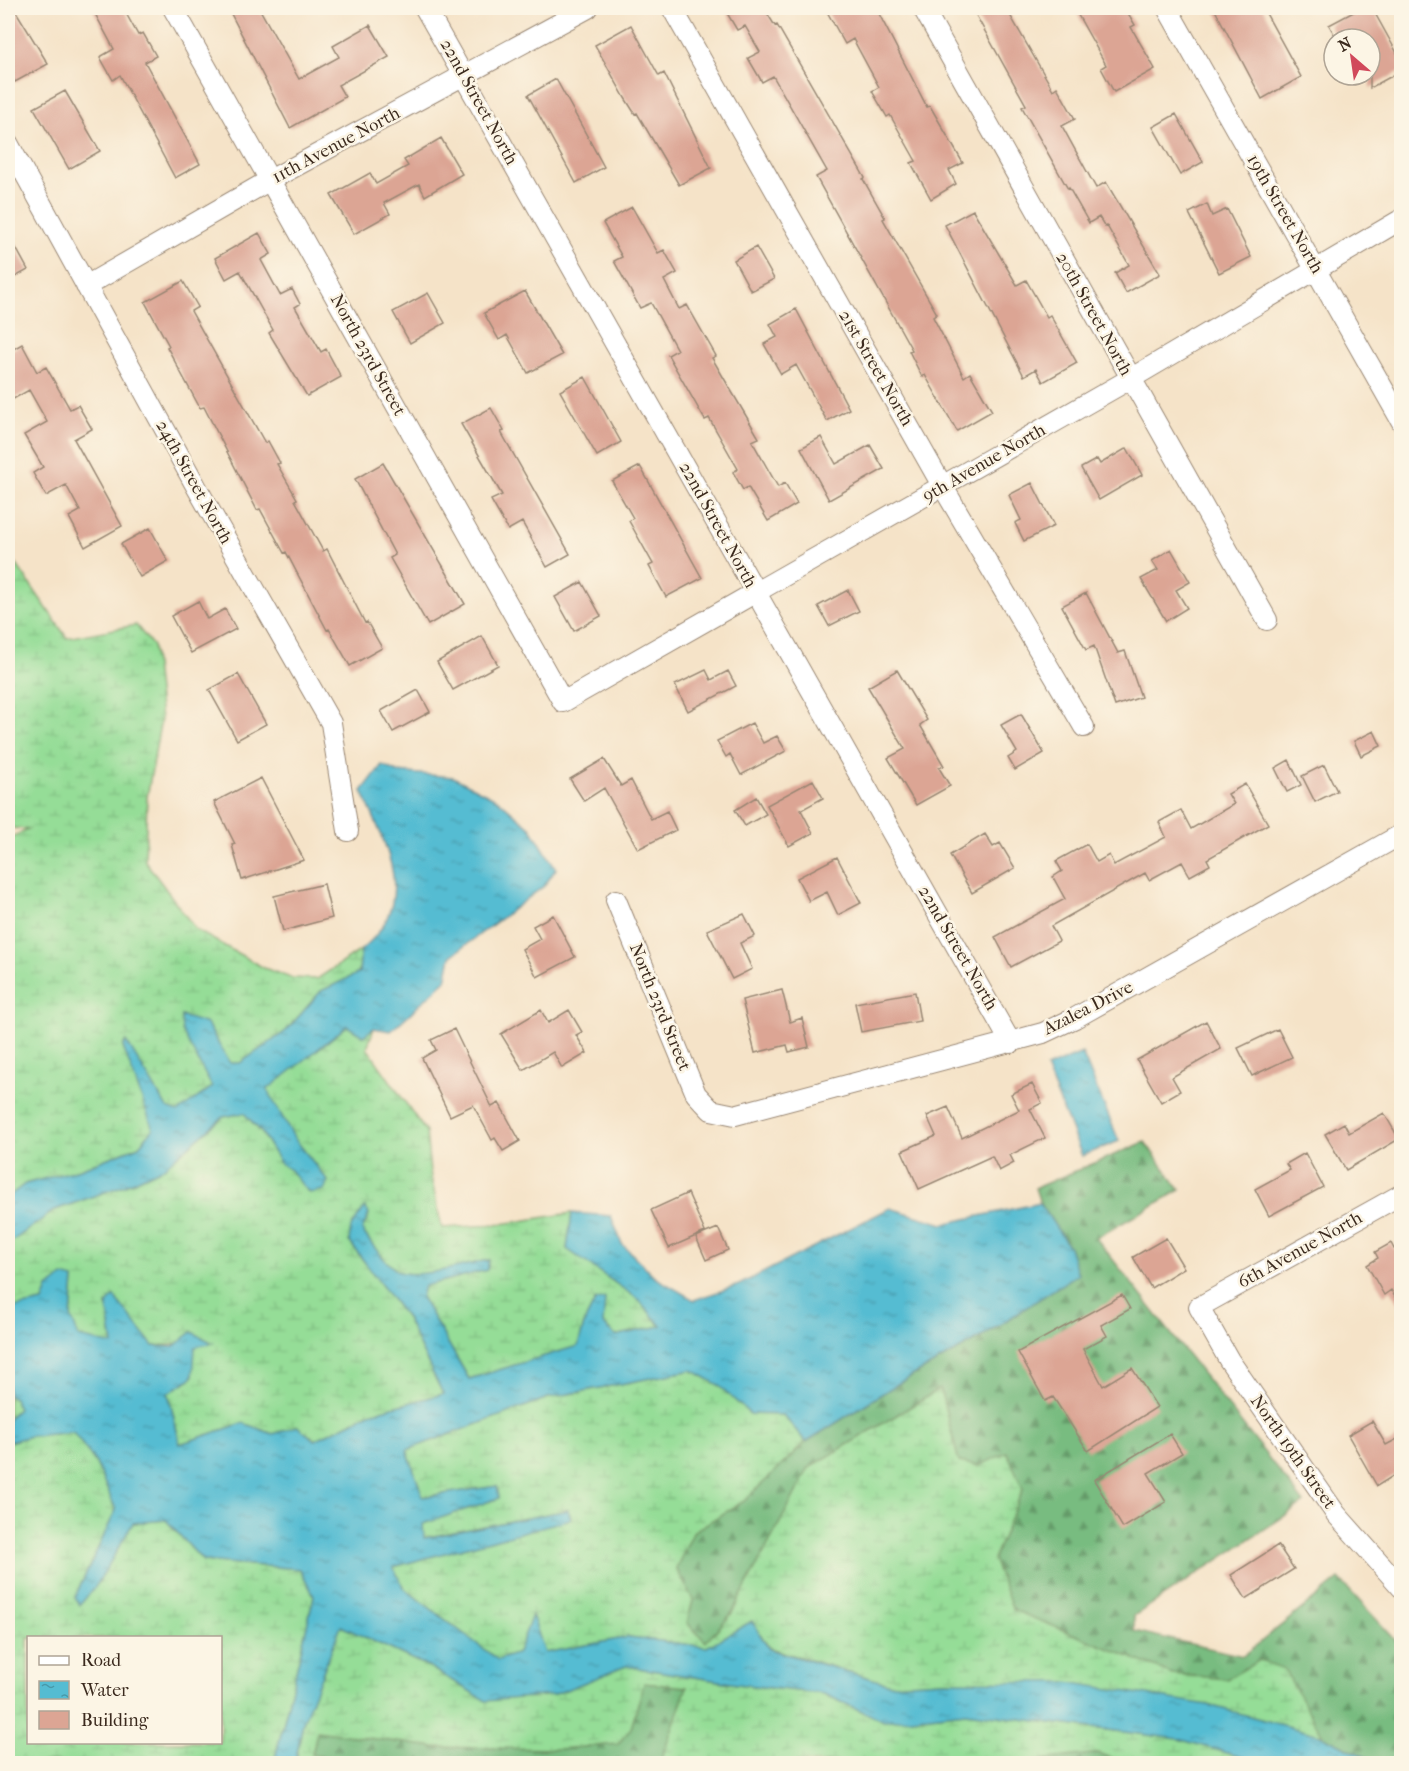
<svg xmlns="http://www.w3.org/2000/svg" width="1409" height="1771" font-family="'IM FELL French Canon',serif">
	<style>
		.forest { fill: url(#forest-firs); stroke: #5a734f; stroke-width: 1.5 }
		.wetland { fill: url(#wetland-marsh); stroke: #68845a; stroke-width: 1.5; fill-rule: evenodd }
		.water { fill: url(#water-ripples); stroke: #487378; stroke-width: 1.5 }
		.building { fill: #dca594 }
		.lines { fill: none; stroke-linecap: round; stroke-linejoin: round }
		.street-casing { stroke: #988673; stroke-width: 22 }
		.street { stroke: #fff; stroke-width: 20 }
		.labels { text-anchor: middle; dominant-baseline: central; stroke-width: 5; stroke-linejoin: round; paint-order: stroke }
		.street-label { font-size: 18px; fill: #3b2a1e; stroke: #fcf5e5 }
	</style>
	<defs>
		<pattern id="forest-firs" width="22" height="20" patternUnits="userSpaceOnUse" patternTransform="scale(1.5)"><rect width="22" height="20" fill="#78bc80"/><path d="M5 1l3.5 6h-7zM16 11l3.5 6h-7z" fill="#649968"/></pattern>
		<pattern id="wetland-marsh" width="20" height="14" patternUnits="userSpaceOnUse" patternTransform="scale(1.5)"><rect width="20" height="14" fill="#95dd97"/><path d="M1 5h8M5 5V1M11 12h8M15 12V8" fill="none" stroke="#81be82"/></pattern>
		<pattern id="water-ripples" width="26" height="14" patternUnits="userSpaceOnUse" patternTransform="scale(1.5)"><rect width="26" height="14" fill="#55bcd2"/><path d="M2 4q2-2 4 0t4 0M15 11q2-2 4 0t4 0" fill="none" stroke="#4899aa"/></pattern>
	</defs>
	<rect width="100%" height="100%" fill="#fcf5e5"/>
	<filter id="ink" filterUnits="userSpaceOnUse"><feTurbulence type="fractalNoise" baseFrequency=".0167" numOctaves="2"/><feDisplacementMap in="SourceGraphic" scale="12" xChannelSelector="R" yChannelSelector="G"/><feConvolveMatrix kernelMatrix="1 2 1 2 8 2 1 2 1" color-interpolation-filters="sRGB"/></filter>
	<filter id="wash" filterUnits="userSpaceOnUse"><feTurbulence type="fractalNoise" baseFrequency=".008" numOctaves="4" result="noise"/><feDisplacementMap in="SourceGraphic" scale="24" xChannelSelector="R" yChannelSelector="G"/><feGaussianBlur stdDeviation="1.35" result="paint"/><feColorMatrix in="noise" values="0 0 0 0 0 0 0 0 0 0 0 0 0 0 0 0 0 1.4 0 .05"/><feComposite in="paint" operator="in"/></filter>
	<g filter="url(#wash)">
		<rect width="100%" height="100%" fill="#f5e3c8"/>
		<path class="forest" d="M1145 1142 1180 1190 1096 1238 1304 1503 1134 1616V1631L1243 1656 1339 1579 1401 1646V1763H1378L1323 1736 1304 1706 1260 1660 1227 1679 1172 1674 1013 1610 993 1559 1023 1489 979 1466 959 1462 940 1389 809 1468 732 1613 706 1642 687 1623 693 1600 676 1568 694 1531 744 1501 806 1442 899 1383 973 1342 1078 1274 1069 1247 1040 1203 1035 1188Z
			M644 1683 687 1687 660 1763 365 1764 312 1755 317 1731 435 1747 558 1749 618 1744 631 1728Z
			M1099 1753 1124 1763 1007 1764Z"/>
		<path class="wetland" d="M8 552 67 638 136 625 153 646 161 719 147 797 145 861 196 930 264 968 291 978 317 979 361 950 359 973 321 991 286 1031 240 1063 230 1064 207 1024 201 1062 212 1087 178 1113 167 1108 125 1042 123 1047 154 1128 139 1146 80 1169 25 1184 8 1197V839L28 829 8 828Z
			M347 1026 374 1028 367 1048 426 1132 430 1172 442 1228 495 1225 572 1213 567 1249 638 1299 661 1326 615 1336 603 1324 604 1299 595 1301 585 1321 578 1346 469 1379 421 1297 424 1286 487 1270 489 1260C467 1264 421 1280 400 1272 388 1267 369 1241 362 1230L369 1214 349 1241 406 1318 443 1394 370 1413 315 1440 297 1426 273 1434 243 1423 180 1444 168 1393 195 1347 212 1342 152 1346 107 1304 113 1346 78 1337 71 1317 74 1279 48 1288 43 1302 8 1309V1244L55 1210 130 1183 164 1167 223 1117 244 1113 262 1133 280 1163 290 1170 309 1193 328 1181 295 1139 266 1090Z
			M692 1370 717 1384 750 1414 783 1415 806 1442 744 1501 694 1531 676 1568 693 1600 687 1623 706 1642 732 1613 809 1468 940 1389 959 1462 979 1466 1007 1452 1023 1489 993 1559 1013 1610 1172 1674 1227 1679 1260 1660 1284 1669 1323 1736 1208 1705 944 1681 890 1684 769 1648 752 1621 707 1647 629 1637 545 1653 532 1616 518 1653 498 1660 405 1589 393 1567 571 1518 568 1510 423 1538 422 1524 499 1498 497 1486 422 1497 407 1450 548 1398Z
			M8 1395 14 1398 18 1409 8 1418Z
			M74 1432 96 1463 116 1510 75 1597 98 1583 132 1523 166 1520 203 1561 300 1569 314 1596 274 1763H8V1442L31 1436ZM28 1638H220V1742H28Z
			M341 1626 431 1668 486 1700 553 1695 626 1666 737 1684 824 1694 884 1721 965 1712 1179 1739 1262 1763H1124L1099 1753 1007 1764 660 1763 687 1687 644 1683 631 1728 618 1744 558 1749 435 1747 317 1731 312 1755 365 1763 295 1764 303 1722Z"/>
		<path class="water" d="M382 765 397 772 453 777 498 800 531 828 556 869 544 886 451 956 446 980 391 1031 374 1028 363 1036 347 1026 267 1090 295 1139 328 1181 324 1190 309 1193 290 1170 280 1163 262 1133 244 1113 223 1117 164 1167 130 1183 55 1210 8 1244V1197L25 1184 80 1169 139 1146 153 1129 123 1047 126 1041 167 1108 178 1112 212 1087 182 1031 181 1016 207 1024 230 1063H240L286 1031 321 991 359 973 361 950C420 902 386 846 362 791Z
			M1082 1053 1119 1141 1082 1156 1046 1068Z
			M1040 1203 1069 1247 1078 1274 973 1342 899 1383 806 1442 783 1415 750 1414 717 1384 692 1370 548 1398 407 1450 423 1497 497 1486 499 1498 423 1524 424 1538 568 1510 571 1519 393 1567 405 1589 498 1660 518 1653 532 1615 545 1653 629 1637 707 1647 752 1621 769 1649 890 1684 944 1681 1067 1682 1208 1705 1323 1736 1378 1763H1262L1179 1739 965 1712 884 1721 824 1694 737 1684 626 1666 553 1695 486 1701 431 1668 341 1626 303 1722 295 1763H274L314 1596 300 1569 203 1561 166 1520 133 1523 98 1583 80 1605 75 1597 116 1510 96 1463 73 1432 31 1436 8 1442V1418L18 1409 14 1398 8 1395V1309L43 1302 48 1288 63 1276 74 1279 71 1317 79 1337 113 1345 107 1304 114 1296 153 1346 173 1347 192 1332 213 1343 195 1347 193 1377 168 1393 180 1444 243 1423 273 1434 297 1426 315 1440 370 1413 443 1394 406 1318 349 1241 351 1227 365 1207 369 1214 362 1230C369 1241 389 1268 400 1272 421 1279 467 1264 489 1260L487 1270 424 1286 421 1297 469 1379 578 1346 585 1321 595 1301 605 1298 603 1324 615 1336 661 1326 638 1299 567 1249 572 1213 611 1216 622 1244 656 1278 694 1300 739 1285 890 1208 943 1224Z"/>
		<g id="blocks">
			<path class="building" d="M8 8H14L48 64 15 82 8 69Z
				M92 8H123L138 35 143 33 156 56 145 62 200 164 175 178 120 75 113 80 100 57 114 49Z
				M228 8H259L299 79 339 57 333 46 370 25 389 57 338 85 345 97 290 128Z
				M724 8H764L775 26 777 25 865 178 863 179 885 218 883 219 937 314 933 317 964 377 970 373 992 411 957 431 925 375 922 377 909 351 912 350 816 177 827 171 773 76 762 82 748 58 760 52 745 26 737 30Z
				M825 8H876L927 107 930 106 963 163 949 170 956 184 931 199 911 163 916 161 890 115 887 117 872 91 879 87 853 39 845 44Z
				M972 8H1006L1053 90 1057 87 1075 119 1062 126 1096 188 1106 182 1160 274 1126 293 1115 273 1129 265 1107 226 1105 227 1099 217 1089 223 1069 188 1068 189 1022 107 1026 105Z
				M1074 8H1125L1135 25 1131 27 1155 69 1114 92 1101 68 1106 65Z
				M1214 8H1263L1301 77 1262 99Z
				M1361 8H1372L1397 53 1401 50V71L1370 88V39H1337L1329 25Z
				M631 25 659 76 664 73 711 168 679 185 637 113 635 114 625 98 595 45Z
				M556 79 604 167 576 183 528 95Z
				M65 91 100 151 69 169 34 108Z
				M1176 114 1203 162 1180 175 1153 127Z
				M441 138 462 174 425 196 419 184 384 203 390 214 354 234 331 195 370 173 376 184 408 166 404 160Z
				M1207 204 1212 216 1227 209 1251 257 1219 273 1189 213Z
				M632 207 658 253 664 250 677 273 664 280 679 309 687 305 716 356 712 358 759 438 752 441 778 487 785 483 797 504 768 521 748 487 743 490 733 472 738 469 709 418 705 420 668 355 677 350 651 303 640 308 614 261 622 257 603 223Z
				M973 210 1017 285 1026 280 1047 317 1050 315 1077 363 1043 382 1036 369 1024 376 945 225Z
				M8 233 28 270 8 281Z
				M259 233 271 254 261 260 280 295 292 289 300 304 295 307 321 352 326 349 341 377 307 396 269 333 273 330 240 271 226 279 215 258Z
				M756 247 774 279 751 291 734 260Z
				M183 281 198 307 191 311 265 443 268 441 280 463 277 464 297 499 295 500 323 551 327 549 365 623 367 622 382 648 350 666 329 629 327 630 286 552 284 553 260 509 257 510 204 407 200 408 167 347 169 346 145 302Z
				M525 291 562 355 528 373 507 335 499 340 484 313Z
				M428 293 445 323 410 343 393 312Z
				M796 309 849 409 827 421 796 365 781 374 764 344 777 337 770 324Z
				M22 344 37 372 46 367 70 409 78 405 92 429 74 439 122 526 85 547 69 517 80 511 66 485 46 496 33 473 43 467 24 435 47 422 29 390 8 402V352Z
				M585 377 621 442 597 456 560 391Z
				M491 408 504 431 501 432 570 554 547 567 522 522 508 530 491 500 502 495 461 424Z
				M821 437 836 464 870 445 884 469 829 500 801 448Z
				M1127 448 1142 475 1099 500 1081 468 1097 459 1100 464Z
				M383 463 465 604 428 625 390 558 395 555 355 479Z
				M640 466 702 578 666 597 649 566 653 564 629 521 633 518 612 481Z
				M1032 483 1054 526 1024 541 1015 523 1021 520 1009 495Z
				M150 528 168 561 140 577 121 544Z
				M1171 549 1190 582 1176 590 1187 608 1166 621 1141 579 1158 570 1152 561Z
				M582 582 601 616 574 631 555 597Z
				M848 590 859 611 829 626 818 606Z
				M1086 593 1118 653 1125 651 1141 697 1115 706 1094 646 1086 650 1062 606Z
				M198 601 207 619 225 609 236 629 191 653 171 616Z
				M482 636 498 665 453 690 437 662Z
				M706 670 711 680 728 671 736 686 688 711 675 685Z
				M897 670 927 720 920 725 944 766 939 768 950 786 916 805 888 758 905 749 868 687Z
				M238 674 266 724 237 740 209 690Z
				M418 690 430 712 393 732 381 711Z
				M1021 714 1044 753 1015 770 1008 758 1017 752 1001 725Z
				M752 723 763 743 777 736 786 751 741 775 730 754 726 757 717 741Z
				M1374 731 1381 746 1361 756 1354 741Z
				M604 759 621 786 631 780 651 819 667 811 676 830 638 849 604 788 584 801 570 779Z
				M1289 760 1301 785 1287 792 1275 768Z
				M1324 765 1337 791 1315 802 1302 776Z
				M261 778 304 860 242 880 232 845 235 844 214 802Z
				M813 780 823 798 801 810 813 833 789 846 767 805Z
				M1245 784 1268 824 1207 859 1210 865 1190 876 1182 862 1149 880 1145 873 1051 926 1059 941 1011 967 995 937 1065 899 1053 877 1062 871 1056 861 1087 844 1097 862 1109 855 1114 865 1166 837 1159 822 1181 810 1191 829 1234 804 1228 794Z
				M756 797 766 814 745 826 735 810Z
				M985 834 993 847 1000 843 1015 868 972 893 950 855Z
				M837 857 861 903 838 915 827 892 809 901 797 878Z
				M324 884 332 918 283 931 274 896Z
				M744 914 755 936 740 943 752 969 732 979 707 930Z
				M553 915 575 957 537 977 522 949 540 939 533 926Z
				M782 990 790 1022 802 1018 809 1047 789 1052 787 1045 755 1053 742 1000Z
				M915 992 920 1021 861 1032 855 1003Z
				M541 1010 548 1023 569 1010 582 1032 576 1035 587 1053 562 1068 553 1052 523 1070 501 1034Z
				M1206 1021 1221 1049 1172 1077 1180 1091 1161 1102 1137 1060Z
				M454 1029 492 1107 499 1103 520 1141 503 1151 495 1138 492 1140 473 1105 450 1116 422 1058 436 1050 431 1040Z
				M1278 1029 1292 1057 1252 1076 1238 1048Z
				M1032 1084 1042 1103 1030 1109 1045 1138 1010 1155 1014 1163 999 1171 992 1156 919 1189 902 1151 936 1136 927 1116 948 1107 962 1138 1019 1110 1011 1094Z
				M1384 1113 1399 1139 1346 1170 1325 1134 1344 1123 1349 1133Z
				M1305 1153 1323 1187 1269 1216 1255 1189 1290 1170 1286 1164Z
				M688 1193 705 1232 669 1248 651 1210Z
				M718 1228 728 1250 706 1260 696 1237Z
				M1166 1238 1184 1268 1151 1288 1133 1257Z
				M1391 1243 1394 1249 1401 1244V1307L1391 1290 1384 1295 1367 1265 1378 1258 1375 1252Z
				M1122 1295 1130 1309 1101 1325 1107 1336 1083 1349 1103 1386 1132 1368 1157 1407 1088 1451 1053 1397 1045 1401 1018 1352Z
				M1372 1421 1386 1445 1401 1437V1471L1377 1486 1348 1435Z
				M1170 1434 1182 1453 1148 1473 1166 1502 1123 1528 1094 1480Z
				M1278 1545 1294 1569 1246 1599 1231 1575Z"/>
		</g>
	</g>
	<g filter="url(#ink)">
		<use href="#blocks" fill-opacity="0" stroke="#988673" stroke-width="1.5"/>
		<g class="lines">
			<defs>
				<path id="street" d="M173 8 563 702 1130 379 1402 219
					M425 8 1011 1043
					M672 8 943 487 1084 727
					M923 8 1267 620
					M1167 8 1402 422
					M8 143 197 488 331 723 348 831
					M86 286 270 180 588 8
					M616 900 696 1094 711 1110 735 1115 1043 1033 1075 1018 1402 834
					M1402 1194 1199 1307 1229 1360 1336 1514 1402 1588"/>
			</defs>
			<use href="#street" class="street-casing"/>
			<use href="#street" class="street"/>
		</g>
	</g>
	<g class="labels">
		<g class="street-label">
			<text transform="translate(479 102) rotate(61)">22nd Street North</text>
			<text transform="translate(336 145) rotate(-28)">11th Avenue North</text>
			<text transform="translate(1285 214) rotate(60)">19th Street North</text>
			<text transform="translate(1094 314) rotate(61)">20th Street North</text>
			<text transform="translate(368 355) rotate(61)">North 23rd Street</text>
			<text transform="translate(876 368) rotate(60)">21st Street North</text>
			<text transform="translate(984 463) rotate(-30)">9th Avenue North</text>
			<text transform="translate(194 482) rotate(61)">24th Street North</text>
			<text transform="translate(718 525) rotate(61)">22nd Street North</text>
			<text transform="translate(958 948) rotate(60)">22nd Street North</text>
			<text transform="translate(660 1007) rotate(68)">North 23rd Street</text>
			<text transform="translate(1088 1008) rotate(-27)">Azalea Drive</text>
			<text transform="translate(1300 1250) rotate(-29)">6th Avenue North</text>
			<text transform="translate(1293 1452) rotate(55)">North 19th Street</text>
		</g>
	</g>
	<rect width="1409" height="1771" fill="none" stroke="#fcf5e5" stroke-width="30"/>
	<rect x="27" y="1636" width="195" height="108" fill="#fcf5e5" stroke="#afa495" stroke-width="1.5"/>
	<rect x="39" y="1656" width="30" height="9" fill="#ffffff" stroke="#afa495" stroke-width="1.5"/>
	<text x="81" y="1666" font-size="18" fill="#3b2a1e">Road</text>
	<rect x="39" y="1681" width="30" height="18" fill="url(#water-ripples)" stroke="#afa495" stroke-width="1.5"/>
	<text x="81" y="1696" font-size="18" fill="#3b2a1e">Water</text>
	<rect x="39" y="1711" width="30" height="18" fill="#dca594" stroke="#afa495" stroke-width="1.5"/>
	<text x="81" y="1726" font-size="18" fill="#3b2a1e">Building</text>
	<g transform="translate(1352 57) rotate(331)"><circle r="28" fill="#fcf5e5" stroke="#afa495" stroke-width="1.5"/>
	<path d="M0-4.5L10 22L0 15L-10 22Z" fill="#d1495b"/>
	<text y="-9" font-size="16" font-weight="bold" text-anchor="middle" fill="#3b2a1e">N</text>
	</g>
</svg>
